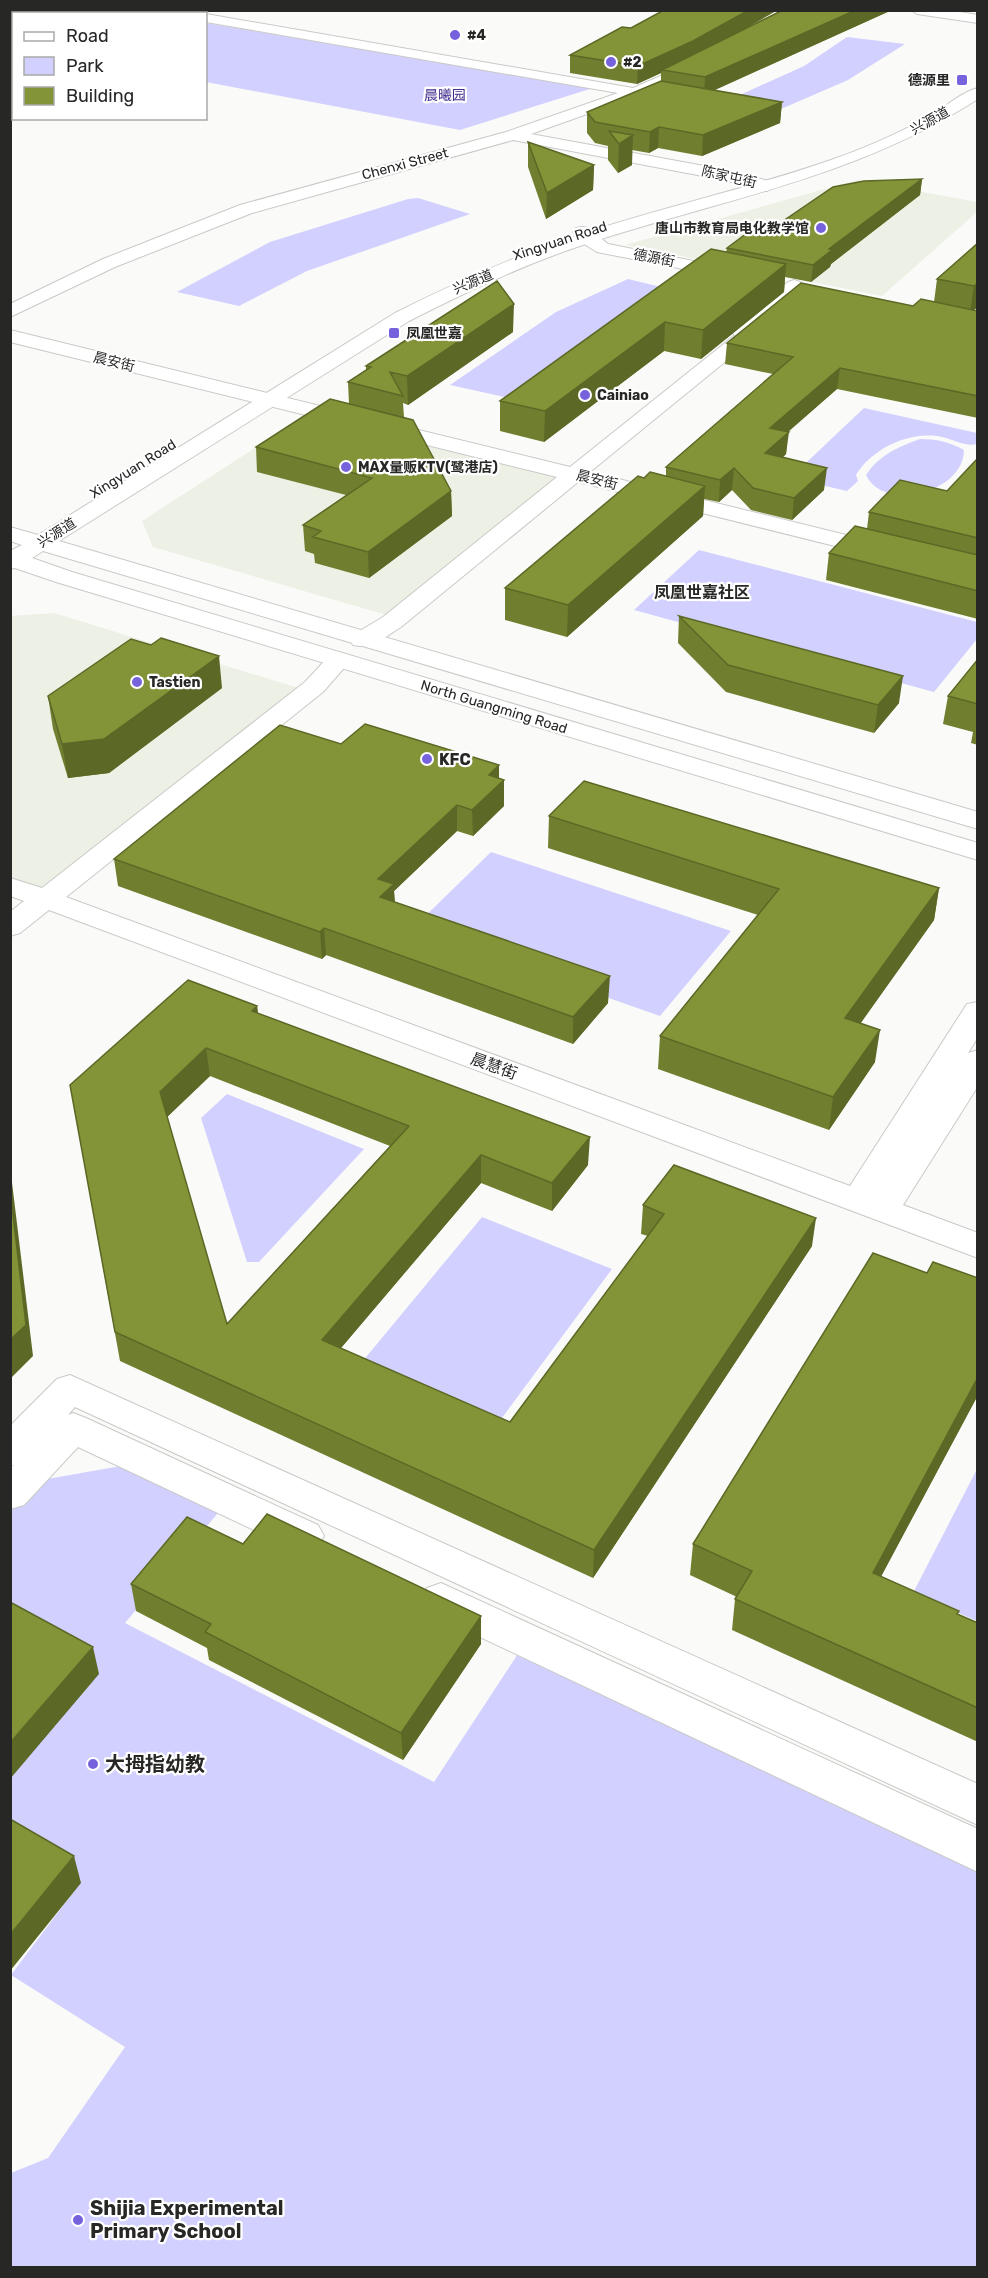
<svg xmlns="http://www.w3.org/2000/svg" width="988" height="2278" font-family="Rubik,'Noto Sans SC',sans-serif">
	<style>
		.built { fill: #edf0e5 }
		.green { fill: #d2d0ff }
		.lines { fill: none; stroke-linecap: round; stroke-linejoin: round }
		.minor-casing { stroke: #c9cac7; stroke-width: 2 }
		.secondary-casing { stroke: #c9cac7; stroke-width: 2 }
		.minor { fill: #fff; fill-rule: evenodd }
		.secondary { fill: #fff; fill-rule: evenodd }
		.wall { fill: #707f2f; fill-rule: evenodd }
		.shaded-wall { fill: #5b6826 }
		.building { fill: #829437; stroke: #5b6826; stroke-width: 1.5; fill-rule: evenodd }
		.poi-dot { fill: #7662dd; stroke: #fff; stroke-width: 2 }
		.labels { text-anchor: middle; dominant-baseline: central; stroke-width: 4.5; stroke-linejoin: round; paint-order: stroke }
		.far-poi-label { font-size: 14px; font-weight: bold; fill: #272726; stroke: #fff; text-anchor: start }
		.far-park-label { font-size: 14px; fill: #432e8e; stroke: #fff }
		.far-street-label { font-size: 14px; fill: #272726; stroke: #fff }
		.far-quarter-label { font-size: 16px; font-weight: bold; fill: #272726; stroke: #fff }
		.poi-label { font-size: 16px; font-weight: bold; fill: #272726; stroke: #fff; text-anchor: start }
		.street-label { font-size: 16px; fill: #272726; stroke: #fff }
		.near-poi-label { font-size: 20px; font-weight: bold; fill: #272726; stroke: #fff; text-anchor: start }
	</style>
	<rect width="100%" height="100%" fill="#fafbf8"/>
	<path class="built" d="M857 180 977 202V212L882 296 625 245Z
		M315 409 573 471 390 616 153 547 142 521Z
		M54 613 302 689 43 891 11 879 10 616Z"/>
	<path class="green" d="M130 11 148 13 14 14 13 53 11 52V11Z
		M206 23 593 88 460 130 206 82Z
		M847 37 905 44 848 80 781 109 733 98 804 66Z
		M418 198 470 214 307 271 239 306 177 292 270 242 408 199Z
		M628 279 661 287 509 398 450 385 556 312Z
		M864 408 977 433V444C965 447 955 440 942 437 911 430 872 448 856 475L858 481 847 491 790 478Z
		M920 439C936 439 950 442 964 450 964 493 883 513 866 475 879 455 898 447 920 439Z
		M699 550 977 622V639L934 692 634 610Z
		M491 852 731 931 660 1016 412 929Z
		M227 1094 364 1149 259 1262H247L201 1118Z
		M482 1217 612 1269 499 1422 362 1362Z
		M149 1461 229 1500 125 1623 434 1782 525 1643 977 1858V2267H11V2173L48 2158 125 2047 11 1975 80 1883 11 1841V1508L36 1481Z
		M977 1469V1621L913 1593Z"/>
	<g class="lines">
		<defs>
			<path id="minor" d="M158 10H183L187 14H162Z
				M911 10H948L978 15V23L917 14Z
				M206 14 633 88 697 60H707L709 63 707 66 643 94 531 134 726 170 773 182 775 186 767 191 724 180 513 140 252 213 115 267 10 317V304L103 259 240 205 506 132 618 93 206 22Z
				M582 227 588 228 608 244 734 269 740 270 743 274 740 278 734 279 597 252 581 242 573 232 576 228Z
				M794 280 800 282 803 286 766 317 771 322 769 326 590 472 891 546 894 551 891 556 883 558 578 482 401 627C386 636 371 650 353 645L350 640 353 635 383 617 557 477 10 342V330L570 467 735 335 729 330 732 326 788 282Z
				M339 653 348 655 351 660 323 692 66 897 850 1186 967 1004 978 1002V1037L968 1053 978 1050V1086L903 1205 978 1233V1258L49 910 20 933 10 936V912L24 901 10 896V878L42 888 305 682 330 655Z
				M70 1375 978 1784V1825L75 1407 68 1415 73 1413 86 1418 318 1525 324 1536 318 1547 304 1552 290 1547 78 1447 24 1505 10 1509V1468L14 1465 10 1466V1426L57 1379Z
				M441 1583 978 1829V1872L427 1612 421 1600 427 1588Z"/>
			<path id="secondary" d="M978 88V99C855 178 727 198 592 242 529 262 468 291 409 321L59 541 978 812V829L43 551 32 558 72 572 978 843V860L56 582 15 568 10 569V551L22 545 10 541V527L38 535 395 313C455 283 516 255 579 235 662 207 748 189 831 160 865 148 900 133 931 115 946 107 961 92 978 88Z"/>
		</defs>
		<use href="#minor" class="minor-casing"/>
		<use href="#secondary" class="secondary-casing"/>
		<use href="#minor" class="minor"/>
		<use href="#secondary" class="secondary"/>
	</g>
	<path class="wall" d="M783 10H892L714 90 782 102 780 123 702 156 658 148 649 153 632 150V165L618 173 608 160V146L595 143 587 133V112L661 81V73L637 84 570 73V55L631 28H748Z
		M528 142 594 165 593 190 546 219 528 167Z
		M922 179 920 195 831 264 830 267 811 282 785 277 784 292 701 359 664 351 544 442 500 431V401L726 253 727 248Z
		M978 243V307L974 310 978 311V418L837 389 788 432 786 454 783 457 824 490 792 520 751 510 732 490 719 502 704 499 703 516 567 637 505 620V588L644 478 666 476V467L773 374 725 364 727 343 934 302 937 279Z
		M513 332 408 405 403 403 404 417 451 491 452 516 369 578 315 563 314 554 305 551 303 525 346 495 257 472 256 447 349 404 348 382 366 370V366Z
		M978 458V619L826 580 829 553 867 529 869 512 947 491Z
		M679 616 899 703 874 733 726 692 678 643Z
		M978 659V745L971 743 973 732 943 724 948 696Z
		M222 688 109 773 68 778 53 729 48 696Z
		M341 744 499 765V778L504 780V806L473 836 457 831 394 891 395 902 608 1003 573 1044 326 955 322 959 118 886 114 859Z
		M549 816 939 888 934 920 860 1023 875 1062 829 1130 658 1069 660 1036 758 915 548 848Z
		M257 1006 258 1013 588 1165 552 1211 481 1183 341 1348 510 1422 648 1236 641 1234 643 1205 812 1246 593 1578 120 1361 70 1085ZM210 1076 390 1146 227 1324 167 1117Z
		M927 1273 978 1278V1395L881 1576 958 1614 978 1623V1742L732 1630 735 1599 737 1597 690 1575 693 1544Z
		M243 1544 481 1616V1644L403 1760 209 1660 207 1648 136 1611 131 1584Z"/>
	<path class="shaded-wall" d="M749 10H778L692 59 662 70 661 73 637 84 638 66Z
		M856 10H892L704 95 705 77Z
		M782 102 780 123 702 156 703 135Z
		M659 127 658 148 649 153 650 132Z
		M633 135 632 165 618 173 619 144Z
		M594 165 593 190 546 219 547 193Z
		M922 179 920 195 831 264 830 267 811 282 813 265 829 249Z
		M786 264 784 292 701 359 703 330Z
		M978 283V307L970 313 974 286Z
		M514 304 513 332 408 405 407 376Z
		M665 322 664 351 544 442 545 411Z
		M840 368 837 389 768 449 770 428Z
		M789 432 786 454 764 475 765 453Z
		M734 468 732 490 719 502 720 480Z
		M827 468 824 490 792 520 794 498Z
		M705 486 703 516 567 637 568 605Z
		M451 491 452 516 369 578 368 552Z
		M219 656 222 688 109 773 68 778 62 744Z
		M903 676 899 703 874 733 878 705Z
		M499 765V785L504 780V806L473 836 472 810 489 775Z
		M457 805V831L394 891 395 910 381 923 378 879Z
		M939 888 934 920 841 1051 845 1018Z
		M324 928 326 955 322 959 320 932Z
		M610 976 608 1003 573 1044V1017Z
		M257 1006 260 1033 252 1011Z
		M880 1030 875 1062 829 1130 833 1097Z
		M206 1048 210 1076 164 1120 160 1092Z
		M590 1137 588 1165 552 1211V1183Z
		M481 1155V1183L324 1368 322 1340Z
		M10 1166 33 1356 10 1379Z
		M816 1218 812 1246 593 1578 594 1550Z
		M978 1377V1395L867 1603 873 1573Z
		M481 1616V1644L403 1760 401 1733Z
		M93 1647 99 1674 10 1779V1743Z
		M74 1856 81 1883 10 1971V1935Z"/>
	<path class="building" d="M664 10H749L693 41 638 66 570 55 622 27 631 28Z
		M783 10H856L705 77 662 70Z
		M661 81 782 102 703 135 659 127 650 132 595 122 587 112Z
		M609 131 633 135 619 144Z
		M528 142 594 165 547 193Z
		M922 179 829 249 832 250 813 265 727 248 747 233 761 236 833 187 864 181Z
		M978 243V283L974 286 937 279Z
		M711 249 786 264 703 330 665 322 545 411 500 401Z
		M497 281 514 304 407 376 390 372 403 396 348 382 371 367 366 366Z
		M801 283 913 306 921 299 978 311V396L840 368 770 428 789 432 765 453 827 468 794 498 753 488 734 468 720 480 666 467 793 357 727 343Z
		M330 399 413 420 451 491 368 552 313 537 321 531 303 525 372 478 256 447Z
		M978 458V538L869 512 900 480 947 491Z
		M650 472 705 486 568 605 505 588 638 476 644 478Z
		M855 526 978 555V591L829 553Z
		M679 616 903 676 878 705 728 665Z
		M161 638 219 656 104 739 62 744 48 696 131 639 151 645Z
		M978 659V704L948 696Z
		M365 724 499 765 489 775 504 780 472 810 457 805 378 879 394 884 380 897 610 976 573 1017 324 928 320 932 114 859 280 725 341 744Z
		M584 781 939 888 845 1018 880 1030 833 1097 660 1036 779 889 549 816Z
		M188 980 257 1006 252 1011 590 1137 552 1183 481 1155 322 1340 510 1422 664 1214 643 1205 674 1165 816 1218 594 1550 115 1332 70 1085ZM206 1048 409 1126 227 1324 160 1092Z
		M10 1190 26 1325 10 1340Z
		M873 1253 927 1273 933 1262 978 1278V1377L873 1573 959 1611 957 1614 978 1623V1708L735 1599 752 1571 693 1544Z
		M267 1514 481 1616 401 1733 205 1632 211 1624 131 1584 187 1517 243 1544Z
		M10 1602 93 1647 10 1743Z
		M10 1819 74 1856 10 1935Z"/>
	<g class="poi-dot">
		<circle cx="455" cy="35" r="6"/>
		<circle cx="611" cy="62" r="6"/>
		<rect x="956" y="74" width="12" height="12" rx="3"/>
		<circle cx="821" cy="228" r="6"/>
		<rect x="388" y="327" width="12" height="12" rx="3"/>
		<circle cx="585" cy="395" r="6"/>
		<circle cx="346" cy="467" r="6"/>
		<circle cx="137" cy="682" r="6"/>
		<circle cx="427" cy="759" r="6"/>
		<circle cx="93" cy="1764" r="6"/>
		<circle cx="78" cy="2220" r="6"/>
	</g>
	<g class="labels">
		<g class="far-poi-label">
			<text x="467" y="35">#4</text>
			<text x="623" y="62">#2</text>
			<text x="950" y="80" text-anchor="end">德源里</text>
			<text x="809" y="228" text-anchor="end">唐山市教育局电化教学馆</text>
			<text x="406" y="333">凤凰世嘉</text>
			<text x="597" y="395">Cainiao</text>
			<text x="358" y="467">MAX量贩KTV(鹭港店)</text>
			<text x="149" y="682">Tastien</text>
		</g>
		<g class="far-park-label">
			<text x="445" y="95">晨曦园</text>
		</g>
		<g class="far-street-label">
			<text transform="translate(930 121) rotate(-29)">兴源道</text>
			<text transform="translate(405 164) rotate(-15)">Chenxi Street</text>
			<text transform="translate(729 177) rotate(13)">陈家屯街</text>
			<text transform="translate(560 241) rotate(-18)">Xingyuan Road</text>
			<text transform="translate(654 258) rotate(11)">德源街</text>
			<text transform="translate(473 282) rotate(-23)">兴源道</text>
			<text transform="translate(114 362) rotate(14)">晨安街</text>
			<text transform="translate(133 469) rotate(-32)">Xingyuan Road</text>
			<text transform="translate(597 480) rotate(14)">晨安街</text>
			<text transform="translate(57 533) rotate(-32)">兴源道</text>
			<text transform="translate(494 707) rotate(17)">North Guangming Road</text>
		</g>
		<g class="far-quarter-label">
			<text x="702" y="592">凤凰世嘉社区</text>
		</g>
		<g class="poi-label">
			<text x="439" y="759">KFC</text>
		</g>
		<g class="street-label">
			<text transform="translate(494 1066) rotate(20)">晨慧街</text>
		</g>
		<g class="near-poi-label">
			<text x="105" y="1764">大拇指幼教</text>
			<text x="90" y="2208">Shijia Experimental<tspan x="90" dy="23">Primary School</tspan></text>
		</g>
	</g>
	<rect width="988" height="2278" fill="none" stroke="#272726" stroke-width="24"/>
	<rect x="12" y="12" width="195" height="108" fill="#ffffff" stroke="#a9a9a8" stroke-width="1.5"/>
	<rect x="24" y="32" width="30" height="9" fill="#ffffff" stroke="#a9a9a8" stroke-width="1.5"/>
	<text x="66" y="42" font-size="18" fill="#272726">Road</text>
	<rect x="24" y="57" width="30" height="18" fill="#d2d0ff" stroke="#a9a9a8" stroke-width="1.5"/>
	<text x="66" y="72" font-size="18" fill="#272726">Park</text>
	<rect x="24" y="87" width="30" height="18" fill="#829437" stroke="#a9a9a8" stroke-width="1.5"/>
	<text x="66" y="102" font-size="18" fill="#272726">Building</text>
</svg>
